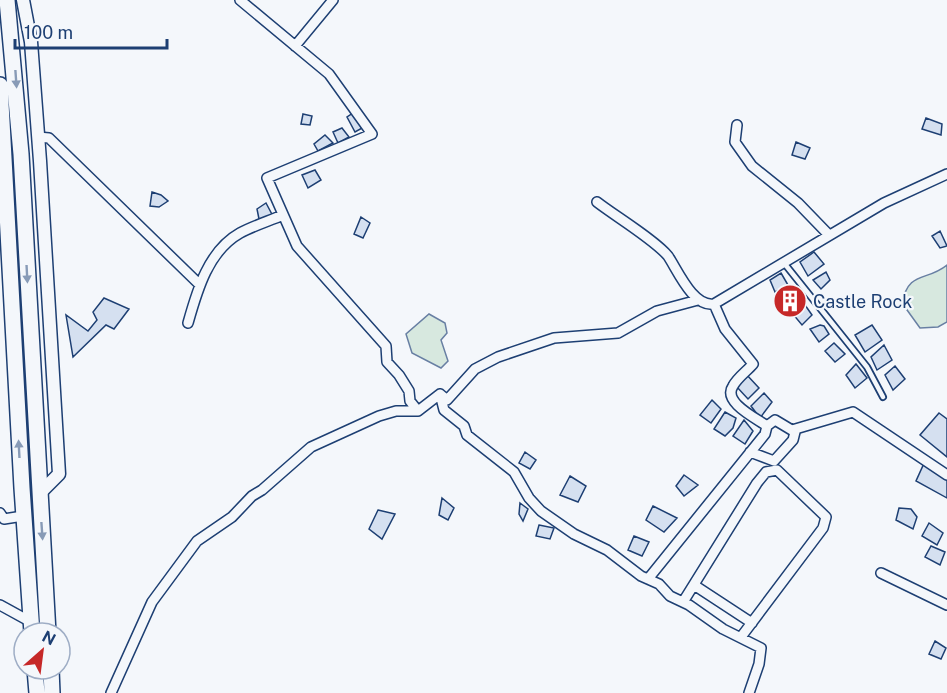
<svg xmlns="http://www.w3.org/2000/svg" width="947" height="693" font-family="'Public Sans',sans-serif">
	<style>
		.green { fill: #d7e8df; stroke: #687fa3; stroke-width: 1.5 }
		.building { fill: #d5e0f0; stroke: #1d3f73; stroke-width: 1.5 }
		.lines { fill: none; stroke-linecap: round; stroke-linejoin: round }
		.service-casing { stroke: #1d3f73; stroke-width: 8 }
		.minor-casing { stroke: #1d3f73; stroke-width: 12 }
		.tertiary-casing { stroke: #1d3f73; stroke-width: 15 }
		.trunk-casing { stroke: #1d3f73; stroke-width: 18 }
		.service { stroke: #f4f7fb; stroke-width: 4.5 }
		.minor { stroke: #f4f7fb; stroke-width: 9 }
		.tertiary { stroke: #f4f7fb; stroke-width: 12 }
		.trunk { stroke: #f4f7fb; stroke-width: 15 }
		.oneway { fill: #889bb7 }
		.labels { text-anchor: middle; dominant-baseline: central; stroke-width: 4.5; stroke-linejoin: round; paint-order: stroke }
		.poi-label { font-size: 18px; fill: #1d3f73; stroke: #f4f7fb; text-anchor: start }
	</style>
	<rect width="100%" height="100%" fill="#f4f7fb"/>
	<path class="green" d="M947 265V322L938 327 920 328 902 303C909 270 926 282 947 265Z
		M429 314 445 323 447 333 441 340 448 361 441 368 412 353 406 334Z"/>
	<path class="building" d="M353 113 364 127 355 132 347 117Z
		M303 114 312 116 310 125 301 124Z
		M926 118 942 124 941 135 922 129Z
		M342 128 349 137 338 143 333 132Z
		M325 135 333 143 318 151 314 144Z
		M796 142 810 148 805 159 792 155Z
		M315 170 321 180 308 188 302 175Z
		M152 192 161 195 168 201 159 207 150 206Z
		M266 203 275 220 260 224 257 209Z
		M361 217 370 223 363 238 354 234Z
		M940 231 947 246 940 248 932 236Z
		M814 252 824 264 808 276 800 262Z
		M826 272 830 280 821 289 813 280Z
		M781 273 788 285 775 292 770 280Z
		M794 289 801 297 789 305 781 297Z
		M104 298 129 309 114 329 106 325 73 357 66 315 88 331 97 320 93 312Z
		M805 305 812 315 802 325 792 313Z
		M820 325 824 326 829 334 819 342 810 329Z
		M872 325 882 340 865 352 855 335Z
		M834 343 845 354 835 362 825 351Z
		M884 345 892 360 877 370 871 357Z
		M856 364 867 378 855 388 846 375Z
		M895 366 905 379 893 390 885 375Z
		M746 374 759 388 748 399 736 386Z
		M764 393 772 402 760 418 751 406Z
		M712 400 721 409 711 423 700 415Z
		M725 412 736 418 733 428 725 436 714 429Z
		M939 413 947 419V457L920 435Z
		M744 420 753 431 745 444 733 436Z
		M525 452 536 460 530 469 519 463Z
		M926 459 947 474V498L916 481Z
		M684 475 698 485 684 496 676 486Z
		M570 476 586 486 578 502 560 495Z
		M442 498 454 508 448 520 439 515Z
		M520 503 528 509 523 521 519 514Z
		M653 506 677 518 664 532 646 520Z
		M899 508 911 509 917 517 913 529 896 520Z
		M378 510 395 514 382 539 369 529Z
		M929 523 943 533 937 545 922 536Z
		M539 525 554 528 550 539 536 536Z
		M634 536 649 542 642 556 628 550Z
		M931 546 945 552 940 565 925 557Z
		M935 641 946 648 941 659 929 654Z"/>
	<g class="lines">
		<defs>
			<path id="service" d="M784 263 867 367 883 397"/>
			<path id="minor" d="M240 0 329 74 372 134 267 178 297 246 386 346 387 362 399 375 409 391 410 401 418 411
				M295 46 333 0
				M737 125 735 142 752 166 798 203 828 234
				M38 137 49 138 199 284
				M597 202C615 216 655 240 668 256 678 271 693 307 714 304L884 203 947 174
				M188 323C197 291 208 251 240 233 253 226 269 221 283 215
				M440 394 444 410 464 426 467 435 514 472 529 498 541 511 574 534 607 550 641 576 659 584 670 596 689 605 723 629 761 648 759 664 749 693
				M440 394 447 400 475 369 498 357 554 338 618 333 657 311 698 300
				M792 430 853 412 947 475
				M750 452 774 461 793 440 795 432 775 420 767 426
				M0 513 4 519 23 516
				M881 573 947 605
				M648 579 765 434 767 426C756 418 722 402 733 386 737 378 747 371 753 364L725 329 714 304
				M694 585 752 623
				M683 602 757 483 766 472 777 470 826 517 823 528 741 637
				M0 605 31 622
				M111 693 152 602 197 541 232 517 252 496 262 490 311 447 379 416 396 411H418L440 394"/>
			<path id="tertiary" d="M23 0 31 42 40 161 59 474 39 494"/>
			<path id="trunk" d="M7 0 21 154 48 633
				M0 85 22 488 32 633
				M35 669 37 693
				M51 669 52 693"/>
		</defs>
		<use href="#service" class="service-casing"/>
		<use href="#minor" class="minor-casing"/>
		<use href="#tertiary" class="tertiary-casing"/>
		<use href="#trunk" class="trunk-casing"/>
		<use href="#service" class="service"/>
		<use href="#minor" class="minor"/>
		<use href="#tertiary" class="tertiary"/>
		<use href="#trunk" class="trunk"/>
	</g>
	<defs><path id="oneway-solid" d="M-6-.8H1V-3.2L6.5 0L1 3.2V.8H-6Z" transform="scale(1.5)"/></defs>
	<g class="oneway">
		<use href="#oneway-solid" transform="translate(16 79) rotate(86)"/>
		<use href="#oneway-solid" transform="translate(27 274) rotate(87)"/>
		<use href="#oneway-solid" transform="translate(19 449) rotate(-93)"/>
		<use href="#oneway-solid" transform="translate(42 531) rotate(86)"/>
	</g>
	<defs>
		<symbol id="building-disc" viewBox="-11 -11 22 22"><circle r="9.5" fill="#c62828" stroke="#f4f7fb"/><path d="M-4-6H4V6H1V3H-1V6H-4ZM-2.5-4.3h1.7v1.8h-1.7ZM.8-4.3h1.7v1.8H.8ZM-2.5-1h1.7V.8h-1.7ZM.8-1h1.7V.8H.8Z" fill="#fff"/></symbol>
	</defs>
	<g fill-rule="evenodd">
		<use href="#building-disc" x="771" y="282" width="38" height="38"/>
	</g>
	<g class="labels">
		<g class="poi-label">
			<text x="813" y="301">Castle Rock</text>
		</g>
	</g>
	<g transform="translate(42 651) rotate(28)"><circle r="28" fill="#f4f7fb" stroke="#9eadc5" stroke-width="1.5"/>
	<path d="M0-4.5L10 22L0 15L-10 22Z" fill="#c62828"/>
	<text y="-9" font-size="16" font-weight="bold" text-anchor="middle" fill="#1d3f73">N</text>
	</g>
	<path d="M15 39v9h152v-9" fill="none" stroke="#1d3f73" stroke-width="3"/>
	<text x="24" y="39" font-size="18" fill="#1d3f73" stroke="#f4f7fb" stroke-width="4.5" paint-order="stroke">100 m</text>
</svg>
